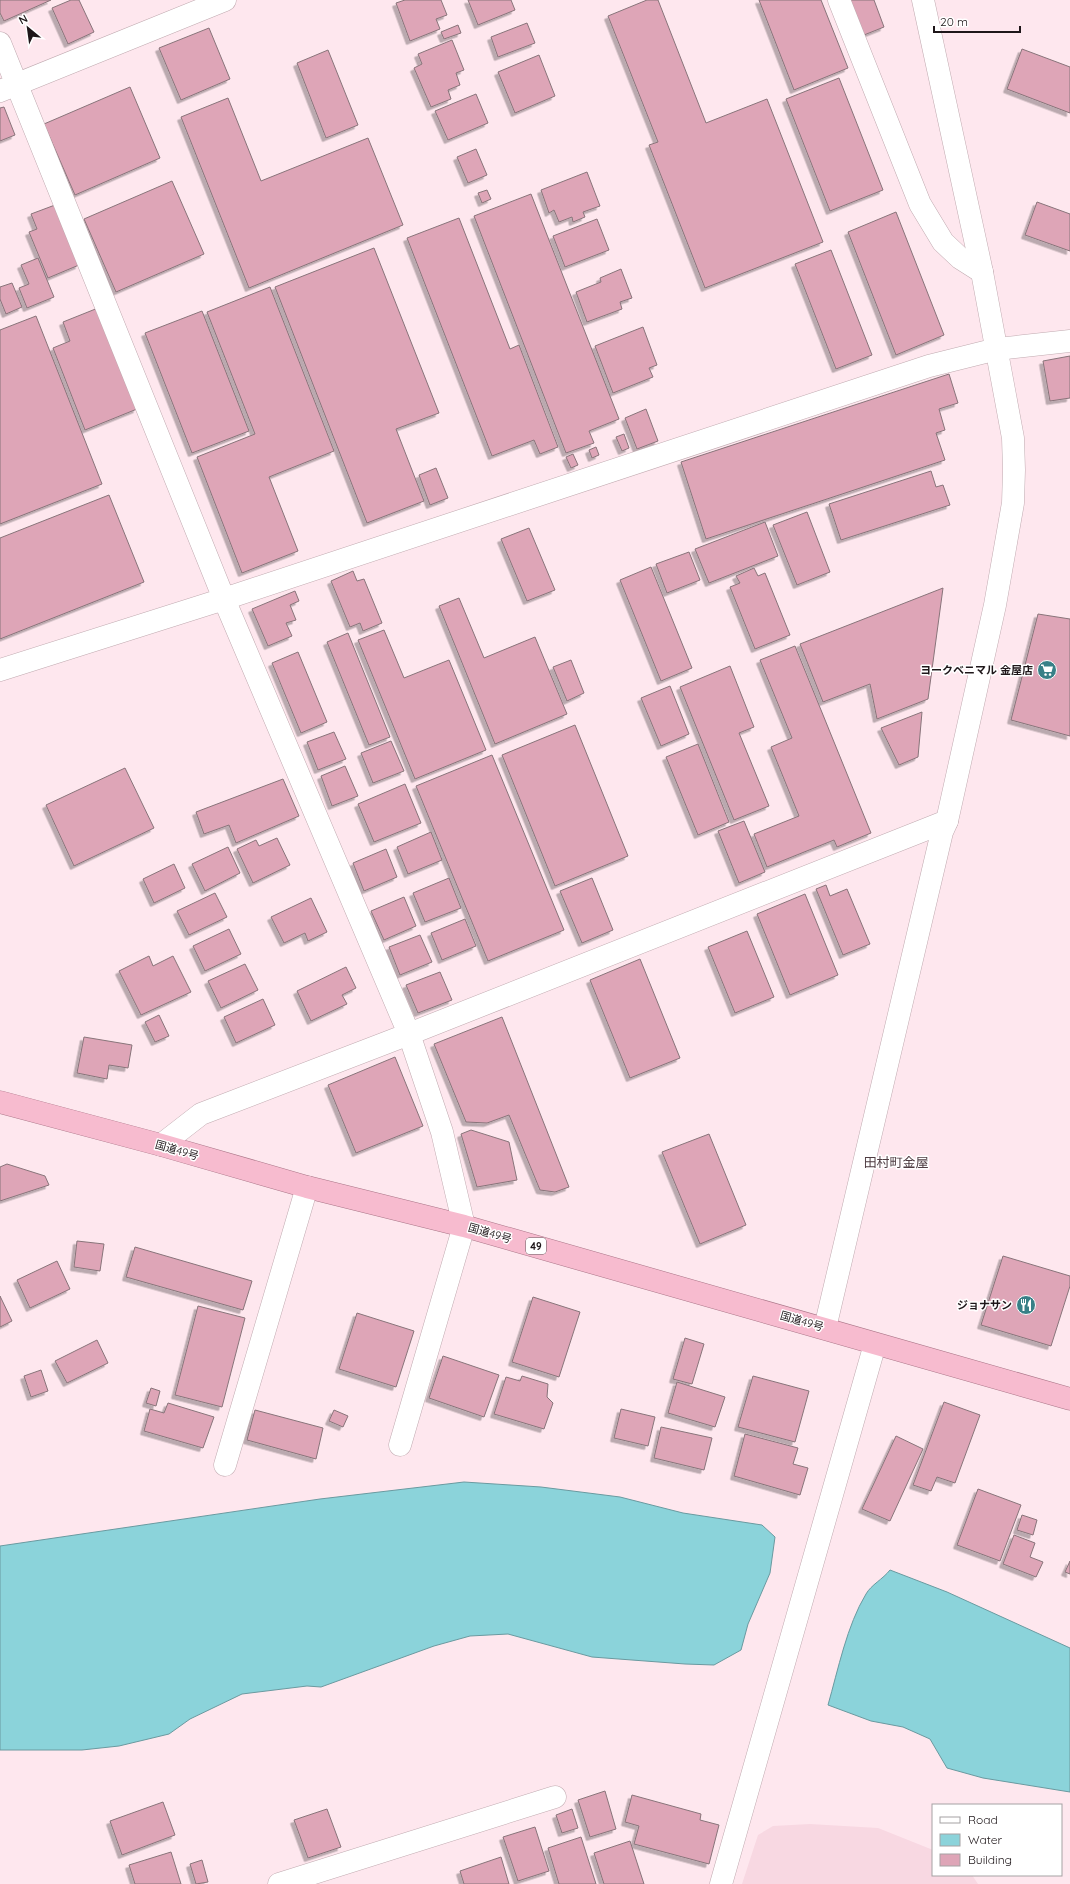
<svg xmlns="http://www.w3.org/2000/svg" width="1070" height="1884" font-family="Quicksand,'Noto Sans JP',sans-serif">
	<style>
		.built { fill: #f8d8e2 }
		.water { fill: #8bd3da; stroke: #6a9aa0 }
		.building { fill: #dea5b7; stroke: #88747a; filter: url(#shadow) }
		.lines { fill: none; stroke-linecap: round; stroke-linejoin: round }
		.minor-casing { stroke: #c0aab0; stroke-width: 23 }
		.tertiary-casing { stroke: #c0aab0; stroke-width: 23 }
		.trunk-casing { stroke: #aa7688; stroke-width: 23 }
		.minor { stroke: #fff; stroke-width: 22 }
		.tertiary { stroke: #fff; stroke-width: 22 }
		.trunk { stroke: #f7bbcf; stroke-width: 22 }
		.labels { text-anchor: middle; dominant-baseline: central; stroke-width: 3; stroke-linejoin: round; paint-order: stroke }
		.shield { fill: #fff; stroke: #625c5e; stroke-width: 1 }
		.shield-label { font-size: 10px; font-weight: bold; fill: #1e1619 }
		.poi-label { font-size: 11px; font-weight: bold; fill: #1e1619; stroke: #fff; text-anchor: end }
		.street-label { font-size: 11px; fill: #1e1619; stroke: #fff }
		.quarter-label { font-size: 13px; fill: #4f3c42; stroke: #fff }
	</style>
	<defs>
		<filter id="shadow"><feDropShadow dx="-3.5" dy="3.5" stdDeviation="0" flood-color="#0004"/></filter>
	</defs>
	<rect width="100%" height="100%" fill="#fee7ee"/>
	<path class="built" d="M810 1824 878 1828 933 1850V1875H972L978 1884H742L758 1835 773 1826Z"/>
	<path class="water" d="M464 1482 541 1487 620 1497 683 1513 762 1525 775 1537 770 1573 748 1624 741 1650 714 1665 685 1664 592 1657 508 1634 470 1636 434 1646 321 1687 307 1686 242 1694 190 1719 169 1734 119 1746 82 1750H0V1546L320 1499Z
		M890 1570 947 1592 1070 1648V1792L983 1778 947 1768 930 1739 903 1727 871 1721 828 1705C838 1670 847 1625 866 1594 871 1585 883 1579 890 1570Z"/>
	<path class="building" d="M0 0H51L4 21 0 13Z
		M71 0H79L94 32 68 44 52 8Z
		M405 0H441L447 15 436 19 440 29 410 41 396 3Z
		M468 0H511L515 10 478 25Z
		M647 0H658L706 123 767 99 823 242 705 288 649 145 658 142 608 16Z
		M759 0H821L848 68 794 90Z
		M850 0H874L884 27 864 35Z
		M527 23 535 43 498 57 491 37Z
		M458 25 461 33 444 39 441 32Z
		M209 28 230 79 181 100 159 48Z
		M452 40 464 70 456 73 460 85 448 90 451 99 431 107 414 68 422 64 418 54Z
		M1022 49 1070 67V113L1007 89Z
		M328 50 358 125 326 138 297 63Z
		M539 55 555 96 515 113 498 72Z
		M839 78 883 190 830 211 786 99Z
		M130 87 160 158 75 195 44 124Z
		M476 94 488 123 448 140 435 111Z
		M228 98 261 181 368 138 403 225 249 288 181 117Z
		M4 107 15 135 0 141V108Z
		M476 149 487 175 468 183 457 157Z
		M587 172 600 206 583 212 585 217 573 222 572 217 559 222 554 210 549 213 541 190Z
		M172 181 204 254 116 292 84 219Z
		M487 190 491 199 482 203 478 193Z
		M531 194 619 419 589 431 594 443 566 453 474 216Z
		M1037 202 1070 214V251L1025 235Z
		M55 205 79 265 48 278 29 232 37 229 31 214Z
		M896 212 944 335 896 355 848 232Z
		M459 218 510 349 519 345 558 447 540 454 534 440 492 456 407 238Z
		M597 219 609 250 565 267 553 236Z
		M374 248 439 413 396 429 424 501 367 523 275 287Z
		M831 250 872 355 836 369 795 264Z
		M38 258 54 297 27 308 19 288 29 284 21 265Z
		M621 269 632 298 620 302 622 309 587 322 576 292 601 282 600 278Z
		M12 283 22 307 6 314 0 299V287Z
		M270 287 334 451 269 477 298 551 242 573 197 457 255 434 207 312Z
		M98 308 137 409 85 430 53 348 70 341 63 322Z
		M202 311 249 431 192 453 145 333Z
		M36 316 102 484 0 524V330Z
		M643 327 657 365 649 368 653 377 613 393 595 346Z
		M1070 356V398L1050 401 1043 361Z
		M949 374 958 403 939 409 945 430 936 433 945 460 706 539 681 462Z
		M646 409 658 441 637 449 625 418Z
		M624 434 629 448 622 451 616 437Z
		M596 447 599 455 592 458 589 450Z
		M573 454 578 465 571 468 566 457Z
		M436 468 448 498 430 505 419 475Z
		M931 471 936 487 943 485 950 505 841 540 829 504Z
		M109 495 144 582 0 639V538Z
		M807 512 830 572 797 585 773 525Z
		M765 522 778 556 709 583 695 549Z
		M529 528 555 590 527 601 501 539Z
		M689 552 700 580 667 593 656 564Z
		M651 567 692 668 661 681 620 580Z
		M754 568 758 576 765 573 790 635 755 649 730 587 740 583 736 576Z
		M353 571 357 581 364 579 382 623 363 631 360 623 350 627 331 581Z
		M943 588 928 699 877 719 870 684 823 702 800 644Z
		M295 591 299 601 290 605 296 620 286 623 292 636 268 646 252 609Z
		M459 598 484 658 535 637 567 714 495 744 439 606Z
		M1038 614 1070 619V736L1011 720Z
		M384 630 404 678 449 660 486 750 415 779 358 640Z
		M348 633 390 737 369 745 327 642Z
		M795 646 871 833 837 847 834 840 767 867 754 834 799 816 771 747 792 738 760 660Z
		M298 652 327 722 301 733 272 663Z
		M571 660 584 693 567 701 553 667Z
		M730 666 754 727 739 733 769 806 734 820 680 687Z
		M670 686 689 734 661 746 641 698Z
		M922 712 918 757 899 765 881 728Z
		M575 725 628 856 555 886 502 755Z
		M334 732 346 759 318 770 307 742Z
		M391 741 404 771 373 783 361 753Z
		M698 744 729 822 698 835 666 757Z
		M492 755 564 930 488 961 416 786Z
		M345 766 358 796 332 806 321 776Z
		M125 768 154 828 74 866 46 805Z
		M283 779 299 816 236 843 229 825 204 834 196 812Z
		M405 784 421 823 374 842 358 804Z
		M744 821 765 872 739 883 718 831Z
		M431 832 442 860 408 874 397 847Z
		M277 838 290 865 253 883 237 849 256 840 259 846Z
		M228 847 240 873 205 891 192 864Z
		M386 849 397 877 364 891 353 863Z
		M174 864 185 888 154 903 143 879Z
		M449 878 461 908 425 922 413 893Z
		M592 878 613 930 582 943 560 891Z
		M826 885 830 896 847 889 870 944 843 955 816 889Z
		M215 893 227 917 189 935 177 911Z
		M805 894 838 975 790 995 757 914Z
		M404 897 416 926 384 940 371 911Z
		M311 898 327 932 308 941 305 933 284 943 271 917Z
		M465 919 476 946 442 960 431 933Z
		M229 929 241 954 205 971 193 946Z
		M747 931 774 997 735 1013 708 947Z
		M420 935 432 962 400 975 389 947Z
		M149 956 153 966 173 956 191 992 141 1015 119 971Z
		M640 959 680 1058 630 1078 590 980Z
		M245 964 258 990 221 1008 208 981Z
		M346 967 356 988 342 995 347 1004 311 1021 297 991Z
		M440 972 452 1000 418 1013 406 985Z
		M263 999 275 1025 236 1043 224 1017Z
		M159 1015 169 1036 155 1042 145 1022Z
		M502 1017 569 1187 555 1192 540 1190 509 1115 487 1123 466 1122 434 1044Z
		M84 1037 132 1045 128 1068 109 1065 107 1079 77 1073Z
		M395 1057 423 1126 356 1153 328 1085Z
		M471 1130 509 1142 517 1180 477 1187 461 1134Z
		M709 1134 746 1225 700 1244 662 1152Z
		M7 1164 45 1176 49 1185 0 1201V1167Z
		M77 1241 104 1244 100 1271 74 1267Z
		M135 1247 252 1281 243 1310 126 1277Z
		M1003 1256 1070 1276V1286L1051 1346 981 1325Z
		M57 1261 70 1289 30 1308 17 1280Z
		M0 1296 12 1321 0 1327Z
		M533 1297 580 1312 559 1377 512 1362Z
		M198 1306 245 1318 222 1407 175 1395Z
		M357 1313 414 1331 396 1387 339 1369Z
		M685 1338 704 1344 692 1384 673 1379Z
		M97 1340 108 1363 67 1383 55 1361Z
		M443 1356 499 1375 484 1417 429 1398Z
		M41 1370 48 1391 31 1397 24 1376Z
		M522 1376 548 1384 547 1397 553 1403 544 1429 494 1414 506 1377 520 1381Z
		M753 1376 809 1391 795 1442 738 1427Z
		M677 1382 725 1397 715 1427 668 1413Z
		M151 1388 160 1391 156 1406 146 1403Z
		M944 1402 980 1415 955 1483 937 1477 931 1491 913 1485Z
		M168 1403 214 1417 203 1448 144 1431 150 1409 164 1413Z
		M621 1409 655 1417 648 1446 614 1438Z
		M255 1410 323 1428 316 1459 247 1440Z
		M334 1410 348 1416 343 1427 329 1421Z
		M661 1427 712 1438 704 1470 654 1458Z
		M745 1434 798 1448 793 1464 808 1468 800 1495 734 1476Z
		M896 1436 923 1449 890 1521 862 1509Z
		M978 1489 1021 1505 1000 1561 957 1545Z
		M1022 1515 1037 1520 1033 1535 1017 1530Z
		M1014 1535 1035 1543 1030 1557 1043 1562 1036 1577 1003 1564Z
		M1070 1561V1574L1065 1572Z
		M605 1791 616 1829 590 1837 578 1800Z
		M632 1795 701 1814 700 1820 719 1825 709 1864 634 1844 639 1826 625 1822Z
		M163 1802 175 1835 122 1855 110 1821Z
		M327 1809 341 1847 308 1858 294 1820Z
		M572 1809 578 1828 562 1833 556 1815Z
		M535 1827 549 1871 518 1881 503 1837Z
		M581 1837 596 1884H559L548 1848Z
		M630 1841 644 1884H604L594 1853Z
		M171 1852 181 1884H135L129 1865Z
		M501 1857 509 1884H464L460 1871Z
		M202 1860 208 1882 196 1884 190 1864Z"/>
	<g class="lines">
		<defs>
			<path id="minor" d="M839 0 920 204 943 242 960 258 982 272
				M0 43 224 599 409 1034 442 1132 464 1226 400 1445
				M0 91 225 0
				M0 670 224 599 929 366 997 349 1070 341
				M161 1145 201 1114 409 1034 947 821
				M225 1465 307 1187
				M279 1884 555 1797
				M721 1884 875 1344"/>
			<path id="tertiary" d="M825 1328 942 832 947 821 995 605 1013 503 1014 470 1013 438 982 272 923 0"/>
			<path id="trunk" d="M0 1102 161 1145 307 1187 464 1226 1070 1399"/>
		</defs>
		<use href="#minor" class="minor-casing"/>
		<use href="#tertiary" class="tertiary-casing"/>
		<use href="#trunk" class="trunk-casing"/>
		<use href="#minor" class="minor"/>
		<use href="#tertiary" class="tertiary"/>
		<use href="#trunk" class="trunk"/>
	</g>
	<defs>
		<symbol id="supermarket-disc" viewBox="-11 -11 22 22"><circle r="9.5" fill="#388087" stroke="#fff"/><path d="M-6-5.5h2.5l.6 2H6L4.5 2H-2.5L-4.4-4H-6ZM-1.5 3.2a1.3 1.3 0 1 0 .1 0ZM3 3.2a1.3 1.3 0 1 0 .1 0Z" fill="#fff"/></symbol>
		<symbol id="restaurant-disc" viewBox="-11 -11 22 22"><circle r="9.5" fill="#388087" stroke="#fff"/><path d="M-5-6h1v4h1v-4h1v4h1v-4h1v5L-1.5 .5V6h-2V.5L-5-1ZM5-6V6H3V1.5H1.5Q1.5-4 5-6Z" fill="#fff"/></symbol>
	</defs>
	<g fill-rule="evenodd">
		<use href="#supermarket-disc" x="1036" y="659" width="22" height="22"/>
		<use href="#restaurant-disc" x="1015" y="1294" width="22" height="22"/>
	</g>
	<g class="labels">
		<rect class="shield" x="526" y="1238" width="20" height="16" rx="3"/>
		<g class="shield-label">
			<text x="536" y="1246">49</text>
		</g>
		<g class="poi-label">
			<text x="1033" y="670">ヨークベニマル 金屋店</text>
			<text x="1012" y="1305">ジョナサン</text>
		</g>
		<g class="street-label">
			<text transform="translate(177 1150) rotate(16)">国道49号</text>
			<text transform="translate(490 1233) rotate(16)">国道49号</text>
			<text transform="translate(802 1321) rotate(16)">国道49号</text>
		</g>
		<g class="quarter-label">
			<text x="896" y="1162">田村町金屋</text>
		</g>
	</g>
	<rect x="932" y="1804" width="130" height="72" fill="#ffffff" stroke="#a5a2a3"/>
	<rect x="940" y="1817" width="20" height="6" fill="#ffffff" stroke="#a5a2a3"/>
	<text x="968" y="1824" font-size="12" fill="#1e1619">Road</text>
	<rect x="940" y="1834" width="20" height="12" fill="#8bd3da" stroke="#a5a2a3"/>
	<text x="968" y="1844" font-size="12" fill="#1e1619">Water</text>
	<rect x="940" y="1854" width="20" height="12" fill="#dea5b7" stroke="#a5a2a3"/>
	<text x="968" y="1864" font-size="12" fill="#1e1619">Building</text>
	<g transform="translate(28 28) rotate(331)" stroke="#ffffff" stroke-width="3" paint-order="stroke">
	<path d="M0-3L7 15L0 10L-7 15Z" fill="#1e1619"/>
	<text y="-6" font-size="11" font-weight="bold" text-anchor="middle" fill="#1e1619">N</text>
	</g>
	<path d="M934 26v6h86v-6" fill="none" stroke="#1e1619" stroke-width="2"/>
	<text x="940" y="26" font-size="12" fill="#1e1619" stroke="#ffffff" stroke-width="3" paint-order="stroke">20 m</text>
</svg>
